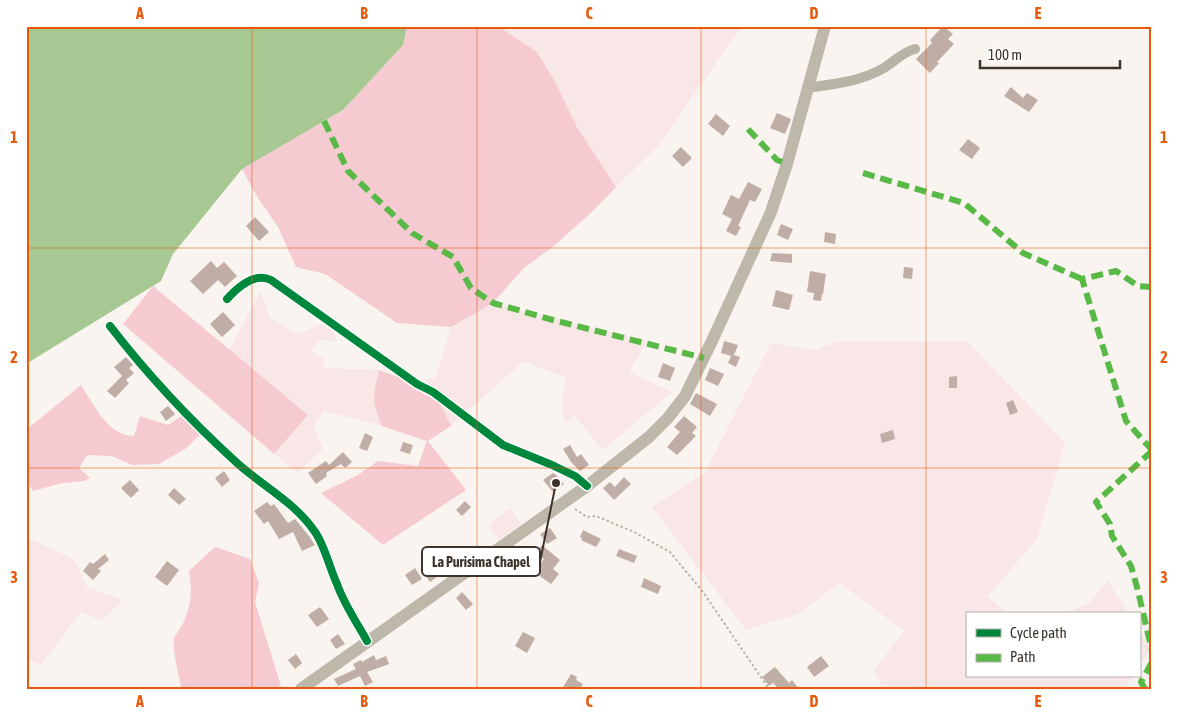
<svg xmlns="http://www.w3.org/2000/svg" width="1178" height="715" font-family="'Asap Condensed',sans-serif">
	<style>
		.green { fill: #f9e7e7 }
		.forest { fill: #f6cad1 }
		.water { fill: #a7c892 }
		.building { fill: #bfada6 }
		.lines { fill: none; stroke-linecap: round; stroke-linejoin: round }
		.path { stroke: #b9b6aa; stroke-width: 2; stroke-dasharray: 2.5 2.5; stroke-linecap: butt }
		.minor { stroke: #b8b4a5; stroke-width: 10 }
		.major { stroke: #bdb8aa; stroke-width: 12 }
		.quiet { stroke: #58b947; stroke-width: 6; stroke-dasharray: 12 6; stroke-linecap: butt }
		.cycleway-casing { stroke: #fff; stroke-width: 11 }
		.cycleway { stroke: #00873e; stroke-width: 8 }
		.grid { fill: none; stroke: #e8590c; stroke-width: 1; stroke-opacity: 0.55 }
		.leader { fill: none; stroke: #3c342b; stroke-width: 2 }
		.callout-dot { fill: #3c342b; stroke: #fff; stroke-width: 2 }
		.callout { fill: #fff; stroke: #3c342b; stroke-width: 2 }
		.callout-label { font-size: 14px; text-anchor: middle; font-weight: bold; fill: #3c342b }
		.neatline { fill: none; stroke: #e8590c; stroke-width: 2 }
		.grid-label { font-size: 16px; text-anchor: middle; font-weight: bold; fill: #e8590c }
	</style>
	<rect width="100%" height="100%" fill="#f9f4ef"/>
	<path class="green" d="M501 26H742L659 145 616 187 577 127 553 78 536 51 504 31Z
		M260 292 270 318 298 334 321 324 333 331 337 341 320 340 311 350 325 360 322 368 379 370 417 384 436 377 451 327 493 303 647 341 629 372 672 392 603 450 575 416 564 423 562 402 566 378 524 361 451 426 427 441 372 423 324 411 314 425 323 449 297 473 274 454 308 415 229 350Z
		M839 341 872 342 967 341 1065 443 1037 539 988 596 1007 614H967V676H1133L1125 689H883L874 670 904 631 840 583 798 614 746 630 652 507 705 472 771 343 815 350Z
		M510 508 521 524 499 540 488 525Z
		M26 537 74 559 87 587 123 600 102 621 81 612 41 665 26 659Z
		M1108 581 1129 614H1064L1088 604Z
		M1139 630 1151 649 1139 667Z"/>
	<path class="forest" d="M407 26H501L505 31 536 51 553 78 577 127 616 187 594 210 555 245 524 268 493 303 451 327 397 323 325 274 296 267 278 227 258 198 242 169 343 110 403 45Z
		M153 286 308 415 274 454 123 324Z
		M379 370 417 384 436 395 451 426 428 441 466 490 383 545 321 493 358 475 378 461 418 466 427 441 382 426C371 400 373 396 379 370Z
		M81 385C94 405 108 436 134 436L140 416 168 425 186 413 204 431 185 449 159 464 132 465 112 456 87 455 79 468 90 478 84 481 62 483 33 491 26 481V430Z
		M215 547 250 559 259 583 255 602 281 686 274 689H182C179 680 172 646 174 638 177 632 182 627 184 621 192 604 192 588 189 571Z"/>
	<path class="water" d="M26 26H407L403 45 343 110 242 169 173 254 161 281 26 364Z"/>
	<path class="building" d="M943 26 953 34 948 39 954 44 937 62 939 63 930 73 916 59 932 43 930 40Z
		M1011 87 1023 98 1027 93 1038 100 1029 112 1004 96Z
		M777 113 791 119 785 134 770 128Z
		M716 114 730 126 723 136 708 124Z
		M968 139 980 148 972 159 959 150Z
		M681 147 692 158 683 167 672 156Z
		M748 182 762 189 755 202 750 200 738 226 741 227 736 236 726 231 732 219 722 214 731 195 739 199Z
		M255 217 269 232 259 241 246 226Z
		M781 224 793 229 788 240 777 235Z
		M825 232 836 234 835 244 824 242Z
		M772 253 792 254V263L770 261Z
		M211 261 217 268 224 262 237 276 225 287 218 280 203 294 190 281Z
		M904 267 913 268 912 279 903 278Z
		M810 271 826 274 823 294H822L821 301 813 300 814 293 807 292Z
		M776 290 793 295 789 310 772 306Z
		M223 312 235 325 222 337 210 324Z
		M724 341 738 345 734 355 740 357 736 367 728 363 731 356 721 353Z
		M126 357 133 365 129 368 134 373 126 380 129 383 115 398 107 391 122 376 114 367Z
		M663 363 675 368 670 381 658 377Z
		M710 368 724 374 718 386 705 380Z
		M957 376V388H949V377Z
		M696 393 717 404 710 416 690 404Z
		M1013 400 1018 412 1010 415 1006 403Z
		M168 406 175 414 166 421 160 412Z
		M684 416 697 427 692 433 696 436 677 455 667 447 680 432 674 427Z
		M893 430 895 439 882 443 880 434Z
		M365 433 373 437 367 451 359 448Z
		M403 442 413 445 410 454 400 451Z
		M570 445 577 457 581 454 589 465 580 471 571 462 563 449Z
		M343 452 352 462 345 468 341 464 326 473 327 476 316 484 308 473 326 461 329 465Z
		M224 471 230 480 222 487 215 478Z
		M553 473 556 475 564 484 553 492 543 480Z
		M624 477 631 484 614 500 603 488 610 482 615 487Z
		M130 480 139 490 131 498 121 488Z
		M174 488 186 499 179 505 168 495Z
		M465 501 471 507 462 516 456 510Z
		M267 502 271 506 274 504 288 523 295 519 309 536 315 545 302 551 293 532 279 539 268 521 264 524 254 511Z
		M550 528 557 538 547 544 540 534Z
		M583 530 601 539 596 547 581 540 582 538 580 537Z
		M542 545 560 560 553 569 559 574 551 584 534 572 544 559 536 552Z
		M619 549 637 556 634 563 616 556Z
		M459 551 467 561 462 565 459 562 430 582 423 572 447 557 449 560Z
		M105 554 109 560 98 569 101 571 93 580 83 571 90 562 93 564Z
		M167 561 179 570 167 586 155 577Z
		M415 568 422 579 412 585 405 575Z
		M644 578 661 586 658 594 641 587Z
		M462 592 473 604 466 610 456 598Z
		M320 607 329 619 317 627 308 615Z
		M523 632 535 638 527 653 515 646Z
		M338 634 345 644 336 649 330 640Z
		M296 654 302 663 295 669 288 660Z
		M374 655 376 660 386 656 389 664 367 672 373 682 365 686 360 676 338 686 334 679 356 669 353 664 361 660 362 662Z
		M821 656 829 666 814 677 807 667Z
		M775 667 789 683 792 680 799 689H779L773 683 769 686 762 677Z
		M571 674 577 677 576 680 583 684 580 689H562Z"/>
	<g class="lines">
		<path class="path" d="M575 509 587 517 596 516 634 532 670 552 703 592 769 689"/>
		<path class="minor" d="M807 88C833 84 859 82 882 69 893 63 902 52 915 49
			M227 299C238 287 255 272 271 280L417 384 433 392 503 445 552 465 575 476 587 486
			M110 326C147 374 191 421 236 462 262 486 295 502 315 532 324 544 330 569 337 584 344 604 357 623 367 641"/>
		<path class="major" d="M301 689 587 486 649 437 668 418 685 396 712 341 771 212 787 164 825 26"/>
		<path class="quiet" d="M324 121 348 171 412 233 453 257 471 288 493 303 553 320 704 358
			M748 129 777 160 787 164
			M863 173 964 203 1023 253 1082 279
			M1152 287 1138 286 1116 271 1082 279 1126 421 1152 450
			M1152 451 1096 502 1110 524 1112 536 1131 566 1137 587 1152 651
			M1145 689 1141 682 1152 662"/>
		<defs>
			<path id="cycleway" d="M227 299C238 287 255 272 271 280L417 384 433 392 503 445 552 465 575 476 587 486
				M110 326C147 374 191 421 236 462 262 486 295 502 315 532 324 544 330 569 337 584 344 604 357 623 367 641"/>
		</defs>
		<use href="#cycleway" class="cycleway-casing"/>
		<use href="#cycleway" class="cycleway"/>
	</g>
	<path class="grid" d="M252 26V689M477 26V689M701 26V689M926 26V689M26 248H1152M26 468H1152"/>
	<path class="leader" d="M556 483L540 562"/>
	<circle class="callout-dot" cx="556" cy="483" r="5"/>
	<rect class="callout" x="422" y="547" width="118" height="29" rx="5"/>
	<g class="callout-label">
		<text x="481" y="567">La Purisima Chapel</text>
	</g>
	<rect width="1178" height="715" fill="none" stroke="#ffffff" stroke-width="55"/>
	<rect x="966" y="612" width="175" height="65" fill="#ffffff" stroke="#b1aeaa"/>
	<rect x="976" y="629" width="25" height="8" fill="#00873e" stroke="#b1aeaa"/>
	<text x="1010" y="638" font-size="15" fill="#3c342b">Cycle path</text>
	<rect x="976" y="654" width="25" height="8" fill="#58b947" stroke="#b1aeaa"/>
	<text x="1010" y="662" font-size="15" fill="#3c342b">Path</text>
	<path d="M980 60v8h140v-8" fill="none" stroke="#3c342b" stroke-width="2.5"/>
	<text x="988" y="60" font-size="15" fill="#3c342b" stroke="#ffffff" stroke-width="4" paint-order="stroke">100 m</text>
	<rect x="28" y="28" width="1122" height="660" class="neatline"/>
	<g class="grid-label">
		<text x="140" y="19">A</text>
		<text x="364" y="19">B</text>
		<text x="589" y="19">C</text>
		<text x="814" y="19">D</text>
		<text x="1038" y="19">E</text>
		<text x="14" y="143">1</text>
		<text x="1164" y="143">1</text>
		<text x="14" y="363">2</text>
		<text x="1164" y="363">2</text>
		<text x="14" y="583">3</text>
		<text x="1164" y="583">3</text>
		<text x="140" y="707">A</text>
		<text x="364" y="707">B</text>
		<text x="589" y="707">C</text>
		<text x="814" y="707">D</text>
		<text x="1038" y="707">E</text>
	</g>
</svg>
